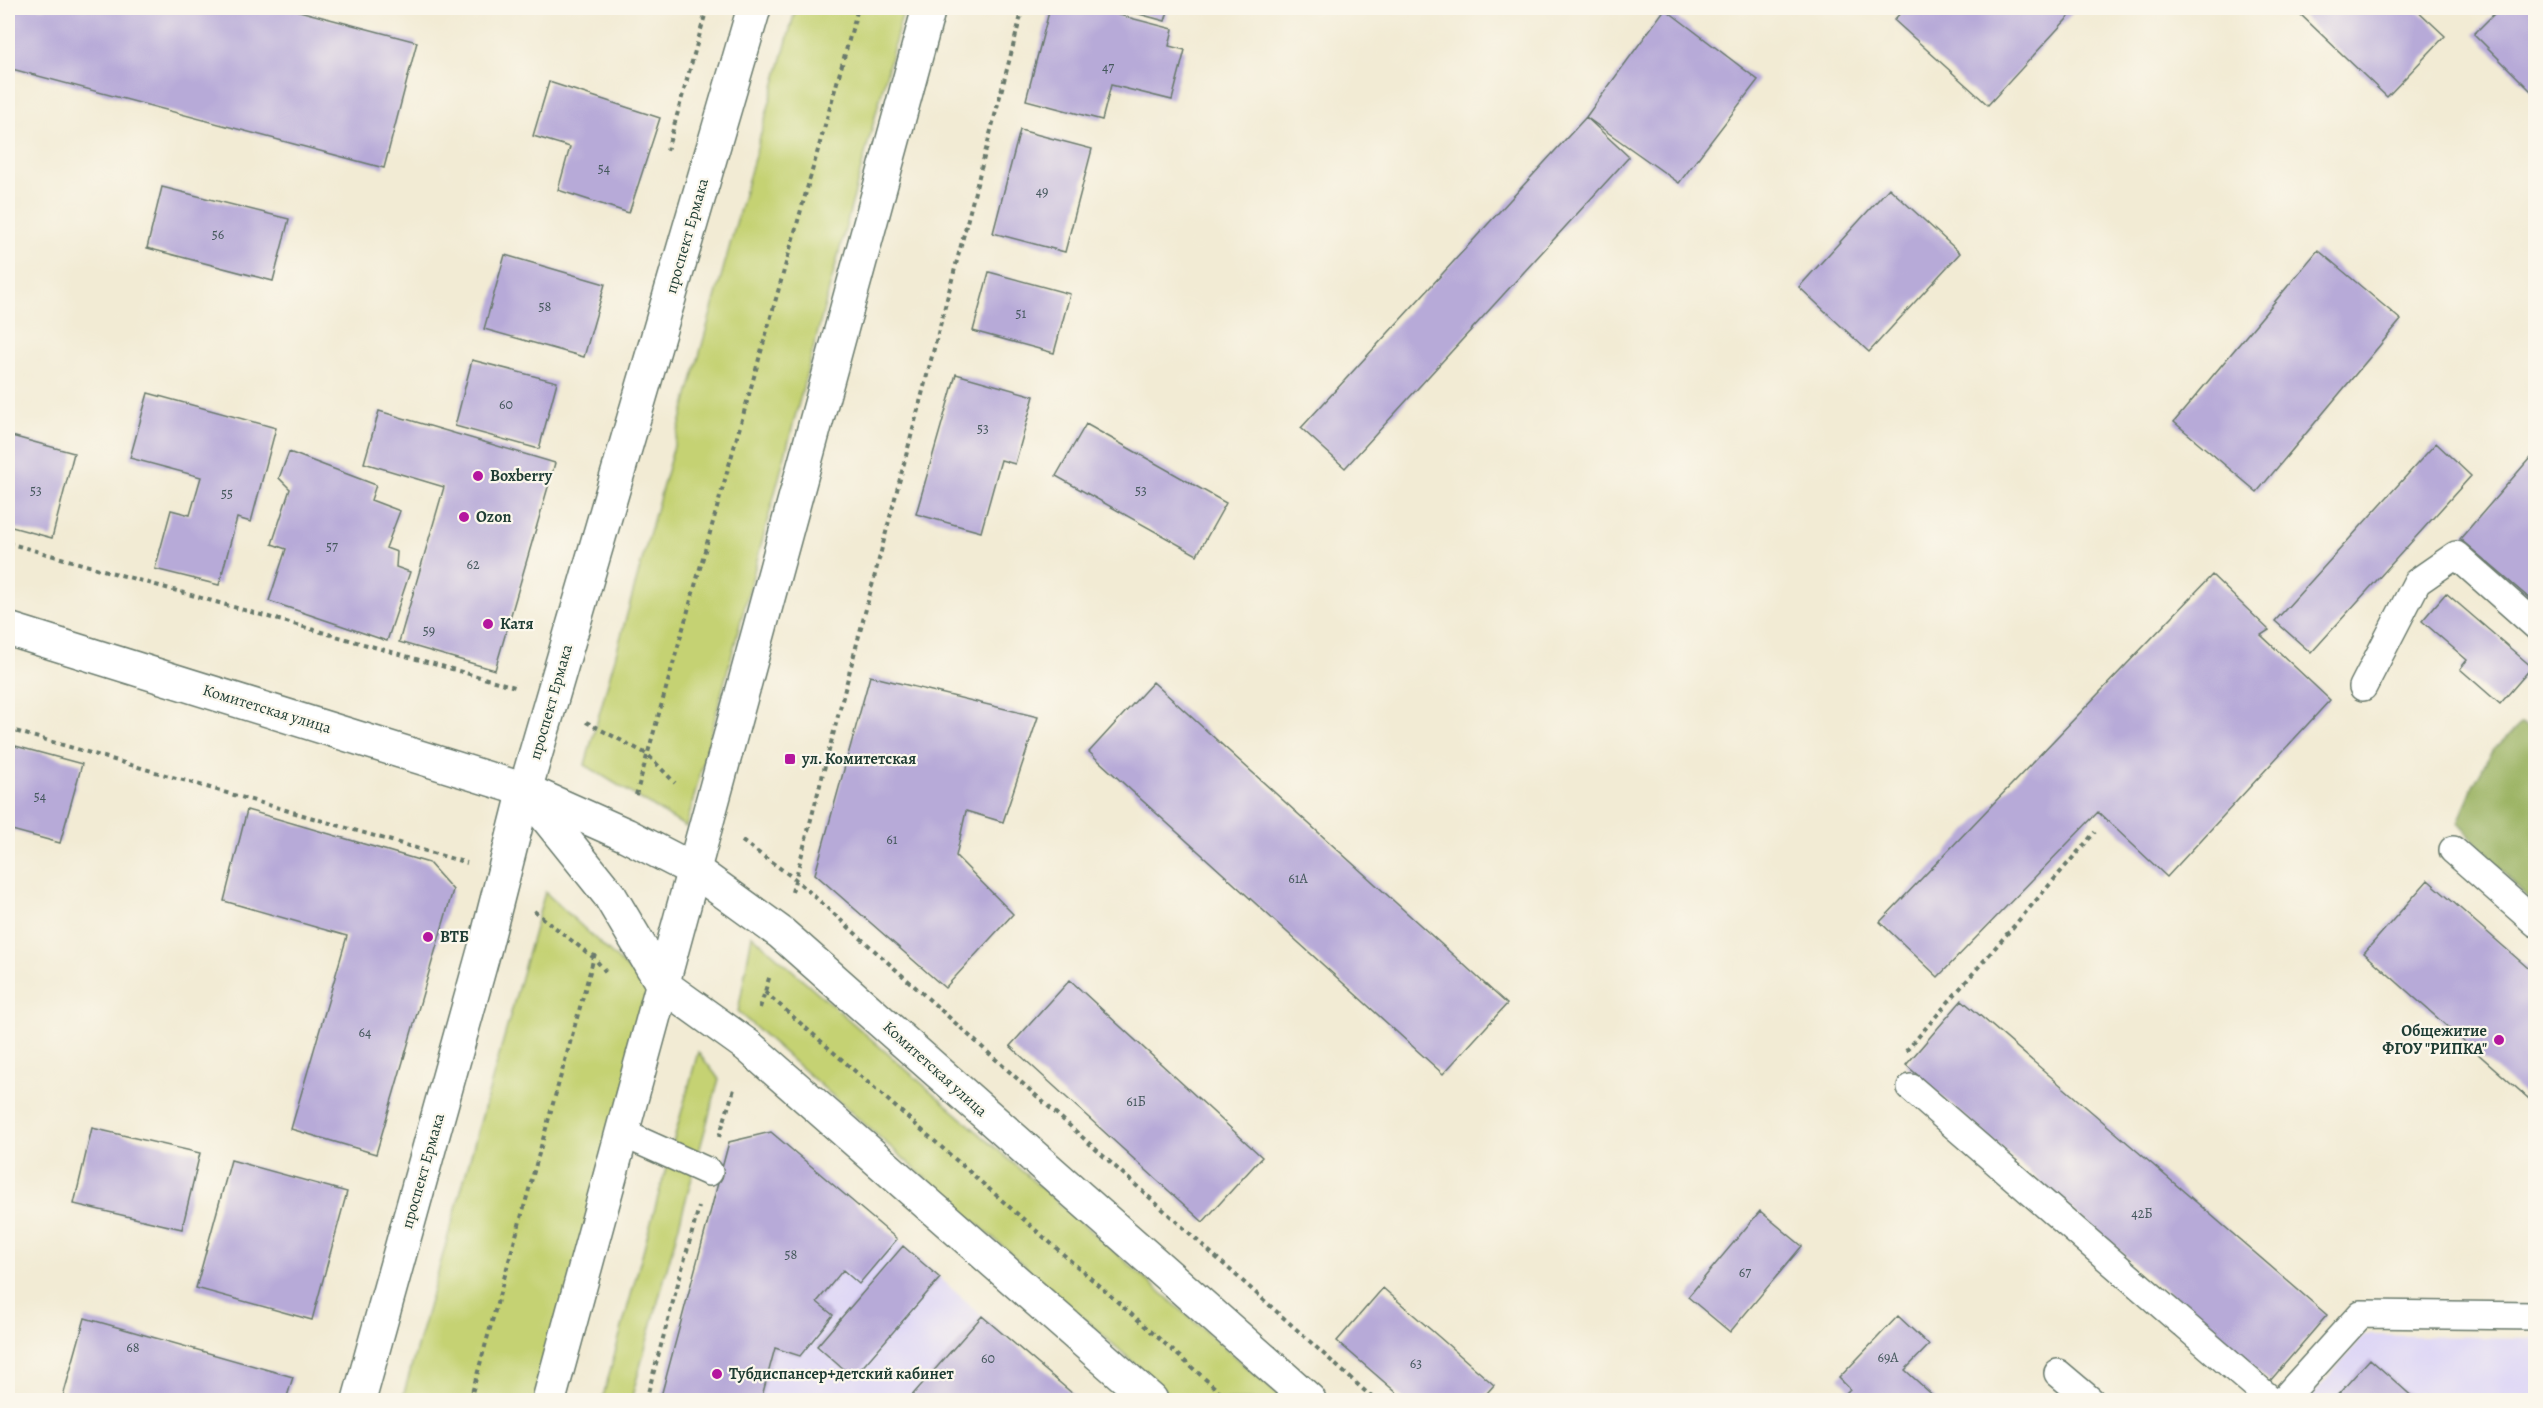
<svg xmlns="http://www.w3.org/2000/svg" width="2543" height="1408" font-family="Alegreya,serif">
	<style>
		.built { fill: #ddd5f6 }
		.green { fill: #c5d273; stroke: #728854; stroke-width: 1.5 }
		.forest { fill: #9cb465; stroke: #5e784c; stroke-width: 1.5 }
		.building { fill: #b7aad8 }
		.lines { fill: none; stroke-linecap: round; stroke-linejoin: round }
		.service-casing { stroke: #697a6c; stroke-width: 30 }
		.tertiary-casing { stroke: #697a6c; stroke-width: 36 }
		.secondary-casing { stroke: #697a6c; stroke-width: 36 }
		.path { stroke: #697a6c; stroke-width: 4; stroke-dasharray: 4.5 4.5; stroke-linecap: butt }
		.service { stroke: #fff; stroke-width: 27 }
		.tertiary { stroke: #fff; stroke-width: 33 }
		.secondary { stroke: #fff; stroke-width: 33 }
		.poi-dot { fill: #b5179e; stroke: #fbf7ec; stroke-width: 2 }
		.labels { text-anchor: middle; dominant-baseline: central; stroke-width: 4.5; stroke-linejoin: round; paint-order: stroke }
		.number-label { font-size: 14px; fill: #45585d }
		.street-label { font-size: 16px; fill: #1f3d34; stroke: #fbf7ec }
		.poi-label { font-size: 16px; font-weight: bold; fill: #1f3d34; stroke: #fbf7ec; text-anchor: start }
	</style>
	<rect width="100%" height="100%" fill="#fbf7ec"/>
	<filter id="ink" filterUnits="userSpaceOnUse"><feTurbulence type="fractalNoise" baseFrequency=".0167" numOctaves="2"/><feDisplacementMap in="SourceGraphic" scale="12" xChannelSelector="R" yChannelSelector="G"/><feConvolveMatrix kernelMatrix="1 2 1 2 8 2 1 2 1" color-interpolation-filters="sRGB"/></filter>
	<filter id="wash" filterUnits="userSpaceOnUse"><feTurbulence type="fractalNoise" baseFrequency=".008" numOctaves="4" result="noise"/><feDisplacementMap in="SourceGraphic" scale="24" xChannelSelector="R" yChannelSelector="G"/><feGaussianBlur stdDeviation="1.35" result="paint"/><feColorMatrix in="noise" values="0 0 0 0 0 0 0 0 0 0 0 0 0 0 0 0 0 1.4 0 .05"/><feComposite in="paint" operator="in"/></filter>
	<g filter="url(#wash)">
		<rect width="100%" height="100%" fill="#f2ebd4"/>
		<path class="built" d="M771 1132 897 1239 982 1316 908 1400H660L730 1142Z
			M2365 1335 2535 1338V1400H2309Z"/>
		<path class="green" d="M796 8H904L686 827 585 765Z
			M545 892 658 997 547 1400H402Z
			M752 935 1284 1400H1176L738 1012Z
			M698 1052 719 1079 631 1400H602Z"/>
		<path class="forest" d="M2522 723 2535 732V907L2458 823 2473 786 2492 751Z"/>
		<g id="blocks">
			<path class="building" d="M8 8H288L417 42 384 168 8 68Z
				M1050 8H1092L1173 29 1169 46 1185 50 1172 100 1111 85 1102 120 1026 100Z
				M1117 8H1169L1165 21Z
				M1905 8H2077L1988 105 1894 20Z
				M2305 8H2415L2445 36 2387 97 2299 13Z
				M2500 8H2536V96L2474 34Z
				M1665 9 1758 80 1679 183 1586 117 1629 157 1345 468 1301 428 1586 117Z
				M549 82 660 118 629 213 558 190 570 147 533 136Z
				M1020 130 1092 149 1065 252 993 233Z
				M162 187 289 219 273 281 147 248Z
				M1889 188 1960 253 1869 352 1799 287Z
				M2318 250 2401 320 2257 492 2174 422Z
				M505 255 605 284 584 357 484 329Z
				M989 272 1070 294 1054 353 973 331Z
				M472 360 557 382 539 449 455 426Z
				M956 374 1034 396 1015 464 1001 460 981 532 916 514Z
				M148 393 276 428 251 522 237 518 219 585 155 569 171 510 190 515 201 477 130 458Z
				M379 411 555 463 495 670 399 642 444 487 364 463Z
				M1086 424 1226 503 1197 555 1056 476Z
				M8 435 74 453 52 538 8 526Z
				M2436 443 2471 476 2311 653 2275 621Z
				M2536 451V604L2460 539Z
				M289 452 376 485 371 500 400 511 386 548 397 552 396 567 410 572 387 641 269 601 286 549 272 544 290 489 279 478Z
				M2212 575 2269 630 2261 635 2330 700 2167 877 2098 812 1938 977 1880 922Z
				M2446 593 2532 667 2500 704 2460 669 2467 660 2422 621Z
				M870 676 1038 717 1003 822 966 811 956 856 1013 914 945 988 815 874Z
				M1153 682 1507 1004 1443 1074 1089 752Z
				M8 744 82 764 60 843 8 829Z
				M247 810 429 863 453 890 376 1154 291 1129 347 936 224 901Z
				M2428 880 2536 975V1105L2364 953Z
				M1070 980 1262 1157 1203 1222 1010 1046Z
				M1962 1000 2327 1315 2270 1381 1906 1065Z
				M92 1128 200 1153 182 1229 74 1204Z
				M771 1132 897 1239 859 1284 843 1270 817 1302 833 1315 800 1356 775 1348 761 1400H660L729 1142Z
				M231 1160 347 1192 312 1320 196 1288Z
				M1760 1211 1802 1246 1730 1332 1688 1297Z
				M903 1246 940 1278 853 1378 817 1346Z
				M1383 1288 1494 1385 1481 1400H1405L1337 1341Z
				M982 1316 1080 1400H908Z
				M1898 1316 1929 1345 1905 1370 1938 1400H1839L1850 1389 1839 1378Z
				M85 1318 293 1377 286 1400H62Z
				M2370 1359 2416 1400H2333Z"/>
		</g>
	</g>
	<g filter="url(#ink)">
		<use href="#blocks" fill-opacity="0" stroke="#697a6c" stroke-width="1.5"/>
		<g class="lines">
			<defs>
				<path id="service" d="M2363 687 2417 582 2456 555 2536 626
					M2453 850 2536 923
					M1911 1088 2271 1400
					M622 1133 709 1172
					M2058 1373 2090 1400
					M2283 1400 2361 1314 2536 1316"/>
				<path id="tertiary" d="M8 629 525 790 626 835 694 870 781 933 1309 1400
					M528 794 610 896 663 985 748 1046 1151 1400"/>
				<path id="secondary" d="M359 1400 484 951 525 790 754 8
					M549 1400 929 8"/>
			</defs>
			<use href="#service" class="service-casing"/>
			<use href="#tertiary" class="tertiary-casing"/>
			<use href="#secondary" class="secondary-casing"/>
			<path class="path" d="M667 151 707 8
				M8 543 515 687
				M586 722 647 754 675 783
				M8 729 467 863
				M636 795 858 8
				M742 841 795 879 1375 1400
				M792 892 1023 8
				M534 911 594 958 606 972
				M765 992 1229 1400
				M760 1008 770 975
				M1906 1051 2095 832
				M719 1137 735 1086
				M470 1400 596 950
				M646 1400 699 1207"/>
			<use href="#service" class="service"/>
			<use href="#tertiary" class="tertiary"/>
			<use href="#secondary" class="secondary"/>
		</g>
	</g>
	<g class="poi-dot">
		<circle cx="478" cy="476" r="6"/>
		<circle cx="464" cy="517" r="6"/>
		<circle cx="488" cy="624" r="6"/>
		<rect x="784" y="753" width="12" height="12" rx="3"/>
		<circle cx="428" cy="937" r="6"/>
		<circle cx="2499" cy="1040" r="6"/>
		<circle cx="717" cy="1374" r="6"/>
	</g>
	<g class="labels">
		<g class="number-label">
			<text x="1108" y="67">47</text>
			<text x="604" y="168">54</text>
			<text x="1042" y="191">49</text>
			<text x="218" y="234">56</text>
			<text x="545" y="306">58</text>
			<text x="1021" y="313">51</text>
			<text x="506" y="404">60</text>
			<text x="983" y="428">53</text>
			<text x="36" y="490">53</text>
			<text x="1141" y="490">53</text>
			<text x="227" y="493">55</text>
			<text x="332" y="546">57</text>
			<text x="473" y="564">62</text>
			<text x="429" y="630">59</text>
			<text x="40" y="796">54</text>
			<text x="892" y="839">61</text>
			<text x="1298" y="878">61А</text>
			<text x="365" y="1032">64</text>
			<text x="1136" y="1101">61Б</text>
			<text x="2142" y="1213">42Б</text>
			<text x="791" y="1254">58</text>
			<text x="1745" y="1272">67</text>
			<text x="133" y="1347">68</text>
			<text x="1888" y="1357">69А</text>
			<text x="988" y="1358">60</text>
			<text x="1416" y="1363">63</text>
		</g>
		<g class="street-label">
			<text transform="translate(687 236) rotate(-74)">проспект Ермака</text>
			<text transform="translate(551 702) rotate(-74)">проспект Ермака</text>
			<text transform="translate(267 709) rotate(17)">Комитетская улица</text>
			<text transform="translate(935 1069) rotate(42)">Комитетская улица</text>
			<text transform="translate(423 1171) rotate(-74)">проспект Ермака</text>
		</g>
		<g class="poi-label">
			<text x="490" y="476">Boxberry</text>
			<text x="476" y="517">Ozon</text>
			<text x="500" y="624">Катя</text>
			<text x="802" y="759">ул. Комитетская</text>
			<text x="440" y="937">ВТБ</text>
			<text x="2487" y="1031" text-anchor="end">Общежитие<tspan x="2487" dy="18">ФГОУ "РИПКА"</tspan></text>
			<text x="729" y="1374">Тубдиспансер+детский кабинет</text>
		</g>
	</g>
	<rect width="2543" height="1408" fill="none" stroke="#fbf7ec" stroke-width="30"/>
</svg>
